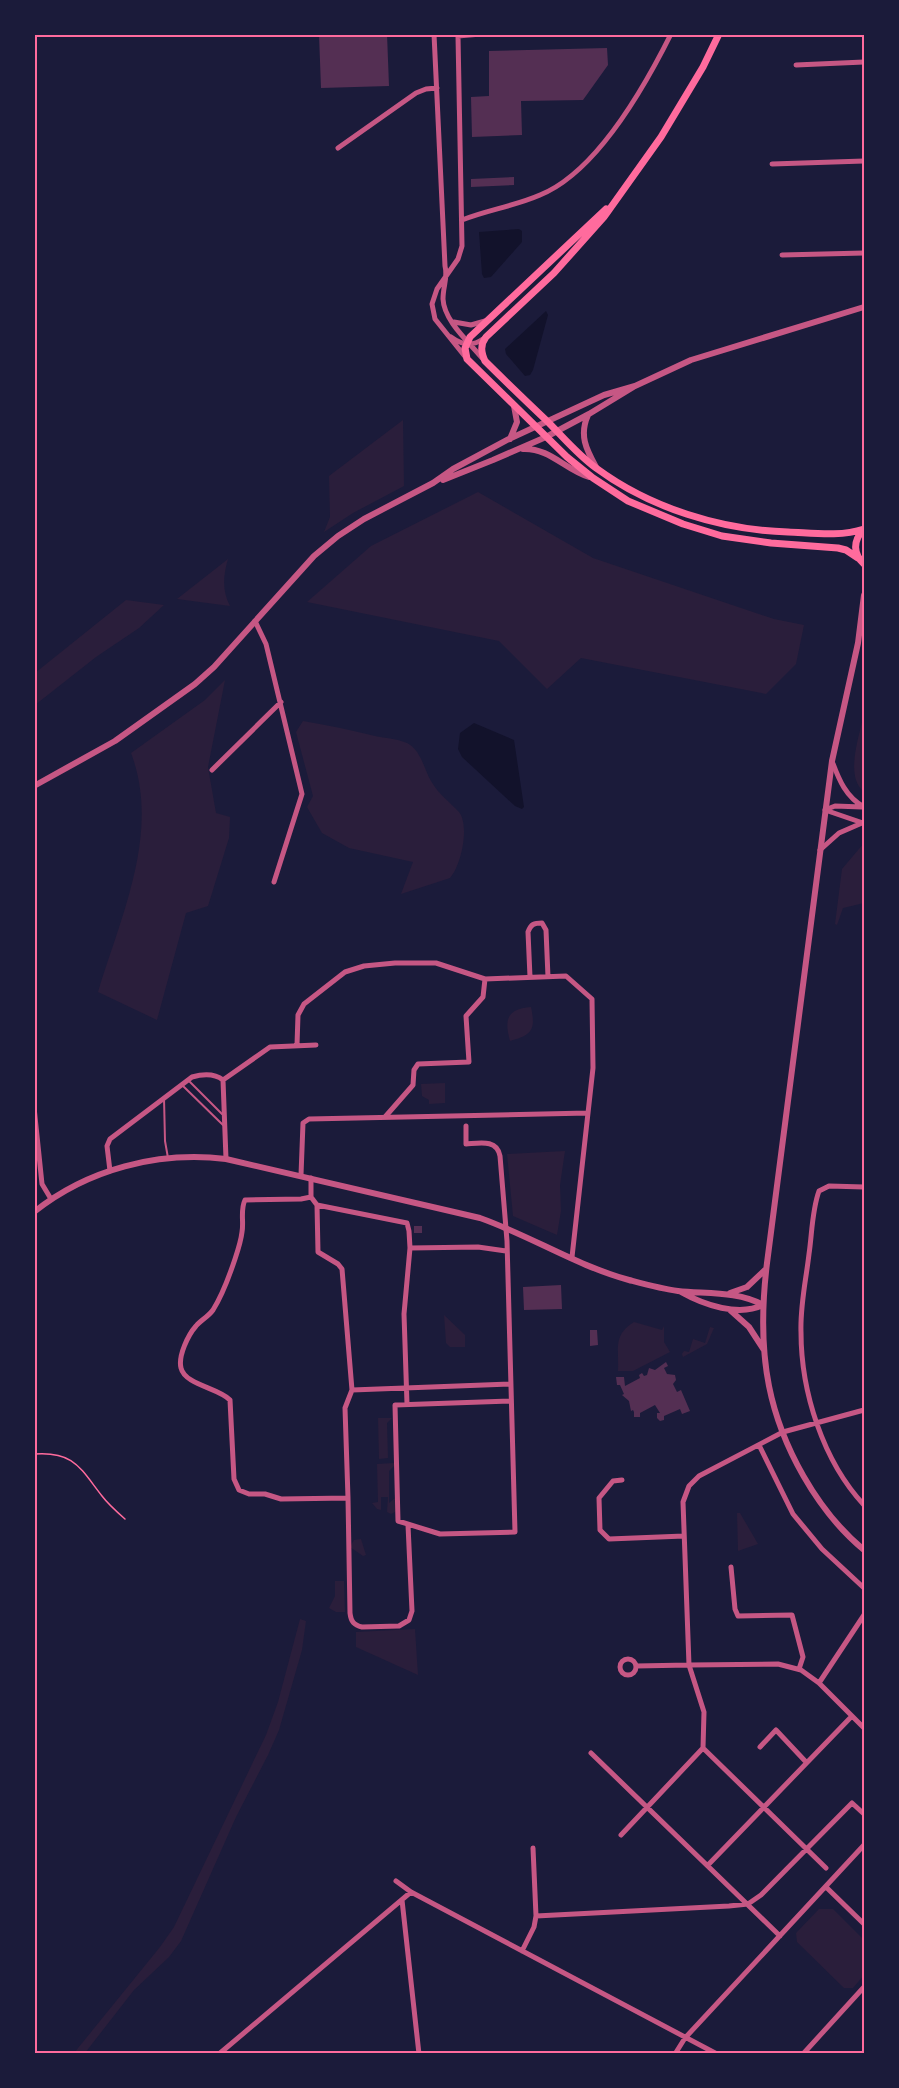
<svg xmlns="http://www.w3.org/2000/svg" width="899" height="2088" font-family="'Roboto Condensed',sans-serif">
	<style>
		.green { fill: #2a1e3b }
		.water { fill: #12122b }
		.building { fill: #542f53 }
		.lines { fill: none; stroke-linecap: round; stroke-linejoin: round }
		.path { stroke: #ff6b9d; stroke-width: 1.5 }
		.service { stroke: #c65784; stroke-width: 2 }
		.minor { stroke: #c65784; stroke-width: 5 }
		.tertiary { stroke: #c65784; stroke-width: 6 }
		.secondary { stroke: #ff6b9d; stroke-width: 7 }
		.neatline { fill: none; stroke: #ff6b9d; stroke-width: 2 }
	</style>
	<rect width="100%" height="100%" fill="#1b1b3a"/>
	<path class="green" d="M403 420 404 486 353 513 324 532 330 517 329 476Z
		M478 492 593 558 774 619 804 625 796 664 766 694 581 658 547 689 499 641 307 602 371 546Z
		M228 559C223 576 222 591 230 606L177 599Z
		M126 600 164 605 139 628 96 657 35 705V673Z
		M225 680 208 767 216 813 230 817 229 838 208 906 186 913 157 1020 98 992C121 916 161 832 131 753L205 700Z
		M864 713V792C844 776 860 735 864 713Z
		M303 721C327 725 351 730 375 736 385 738 398 739 407 743 421 750 424 769 431 781 440 796 449 801 459 812 470 826 461 866 450 878L401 894 413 862 349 848 322 833 307 807 313 796 296 732Z
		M864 843V903L843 908 837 925 835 924 842 869Z
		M531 1007C536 1030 532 1035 510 1041 504 1019 507 1009 531 1007Z
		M445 1083V1103L429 1104V1100L422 1096 421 1084Z
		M565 1151 560 1185 561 1211 557 1235 513 1216 507 1154Z
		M444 1315 465 1335V1347H450L446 1343Z
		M634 1322 662 1330 664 1326V1342L670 1352 633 1371H618C619 1348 613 1335 634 1322Z
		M710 1327 714 1328 707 1344 683 1357 682 1354 684 1351 689 1352 693 1339 705 1343Z
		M378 1418H392L387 1423 388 1458 379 1459Z
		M394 1463V1466L389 1471V1503L395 1498V1512L391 1514 387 1512 388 1497H381V1510L377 1509 372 1503 378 1502 377 1464Z
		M737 1513H740L758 1544 738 1551Z
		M361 1539 366 1555 363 1556 350 1547 354 1540Z
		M335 1581H344L345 1612H336L329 1608 335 1596Z
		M300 1619 306 1621 302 1650 279 1730 268 1755 236 1817 181 1941 169 1957 134 1990 85 2053H74L160 1947 174 1927 266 1735 278 1702Z
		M415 1629 418 1675 356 1647V1632Z
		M819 1909H833L864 1940V1975L853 1988H844L797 1942 796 1933Z"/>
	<path class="water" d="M519 229 522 231V242L491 277 484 278 482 274 479 232Z
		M546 311 548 315 533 370 530 375 525 376 506 354 505 349Z
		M474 723 514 740 524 807 522 809 515 806 462 757 458 749 460 733Z"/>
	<path class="building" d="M319 34H387L389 86 321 88Z
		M607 48 608 65 583 100 521 101 522 135 472 137 471 97 489 96V51Z
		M514 177V185L471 187V179Z
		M414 1226H422V1233H414Z
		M561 1285 562 1309 524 1310 523 1287Z
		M590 1330H597L598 1345 590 1346Z
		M666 1362 668 1366 664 1368 667 1374 675 1375 676 1380 673 1384 677 1392 681 1390 690 1411 682 1414 680 1409 664 1416V1420L660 1421 657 1418V1413H660L655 1405 640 1413V1417H634V1412L633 1410 631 1411 629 1401 622 1395 624 1394 620 1385H617L616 1377H624L625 1386 640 1378 639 1375 642 1373 644 1376 647 1375 649 1368 655 1370Z"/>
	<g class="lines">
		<path class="path" d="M34 1454C74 1451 80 1468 102 1496 108 1504 117 1512 125 1519"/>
		<path class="service" d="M188 1080 222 1114
			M182 1085 223 1125
			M164 1098 165 1141 168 1158"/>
		<path class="minor" d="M434 34 445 266C448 278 443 286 443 299 444 321 469 342 482 358
			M796 65 864 62
			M338 148 416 93 426 89 437 88
			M772 164 864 161
			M462 220C487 210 515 206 540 195 597 172 644 88 671 34
			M782 255 864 253
			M454 322 471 325 485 321
			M451 337C462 345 472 347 483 339
			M467 359 435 319 432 304 437 289 458 259 462 246 458 36 481 34
			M255 621 266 644 302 794 274 882
			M832 761C839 780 846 797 864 807
			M212 770 281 702
			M825 810 863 823
			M825 810 835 806 862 807
			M820 850 839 833 862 823
			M530 977 528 932C531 924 534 923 542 923L546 930 548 977
			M297 1045 298 1015 304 1004 345 972 364 966 395 963H436L485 979 566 976 592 999 593 1068 572 1257
			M34 1107 42 1184 51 1199
			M385 1117 413 1085 414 1070 418 1064 469 1062 466 1016 483 997 485 979
			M466 1126V1144C480 1143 497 1139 500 1156L507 1241 515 1532 440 1534 398 1521 395 1405 510 1401
			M226 1159 223 1080 270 1047 316 1045
			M110 1171 107 1146 110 1139 192 1077C203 1074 214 1073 223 1080
			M301 1175 303 1123 309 1119 588 1113
			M311 1178V1197L317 1205 318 1252 338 1264 342 1269 352 1390 510 1384
			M864 1187 829 1186 819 1191C812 1210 812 1234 809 1254 806 1280 800 1306 801 1332 801 1392 823 1461 864 1505
			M311 1197 301 1199 245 1200C240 1210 244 1222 242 1232 241 1241 238 1250 235 1259 229 1277 223 1294 213 1310 208 1317 201 1320 196 1326 188 1335 178 1356 181 1368 185 1385 219 1388 230 1400L234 1479 239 1490 249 1494H265L281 1499 348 1498 350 1613C351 1622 354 1625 362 1627L399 1626 409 1620 412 1611 408 1525
			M317 1205 407 1223 409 1231 410 1248 478 1247 506 1251
			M407 1404 404 1314 410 1248
			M864 1410 783 1432 699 1476 689 1486 683 1502 689 1665 778 1664 801 1670 819 1683 864 1615
			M759 1445 793 1514 822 1549 864 1588
			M622 1480 613 1481 599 1498 600 1530 609 1539 684 1536
			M348 1498 345 1408 352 1390
			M731 1567 735 1609 738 1616 792 1615 803 1657 799 1669
			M620 1667a8 8 0 1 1 16 0a8 8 0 1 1-16 0Z
			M819 1683 864 1728
			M760 1747 776 1730 806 1762
			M703 1748 826 1868
			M591 1753 780 1936
			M621 1835 703 1748 704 1712 689 1665 636 1666
			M533 1848 536 1916 729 1906 748 1904 761 1895 852 1803 864 1814
			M708 1865 852 1716
			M396 1881 411 1892 717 2054
			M826 1887 864 1924
			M402 1900 419 2054
			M522 1951 534 1927 536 1916
			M219 2054 411 1892
			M675 2054 685 2038 864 1845
			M803 2054 864 1987"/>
		<path class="tertiary" d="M588 415C579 435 586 449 596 467
			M510 439 517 422 514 406
			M523 449C550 448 564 469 589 477
			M443 480 493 460 546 437 589 414 635 386 691 360 864 307
			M864 595 858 643 832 761 767 1263C762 1304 761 1346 769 1386 781 1446 817 1511 864 1550
			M34 786 115 741 195 684 214 667 314 556 338 536 364 519 433 483 453 469 509 439 604 395 635 386
			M34 1212C88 1169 158 1151 226 1159L480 1218C531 1236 577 1266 629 1280 644 1284 662 1289 678 1291 706 1294 738 1291 763 1305
			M681 1292C704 1305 739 1317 763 1305
			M730 1293 747 1287 765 1270
			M730 1310 749 1327 764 1350"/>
		<path class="secondary" d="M719 34 703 67 661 137 604 217 554 273 486 337C480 345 481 352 485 361 505 381 526 401 547 421 563 437 578 455 596 468 650 508 721 530 788 532 813 533 840 537 864 529
			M606 209 470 337 465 348 467 359 567 457 593 478 628 501 683 524 722 536 771 543 838 548 846 550 858 558
			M863 530C853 541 853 554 864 564"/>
	</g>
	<rect width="899" height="2088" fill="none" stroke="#1b1b3a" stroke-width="72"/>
	<rect x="36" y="36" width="827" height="2016" class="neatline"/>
</svg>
